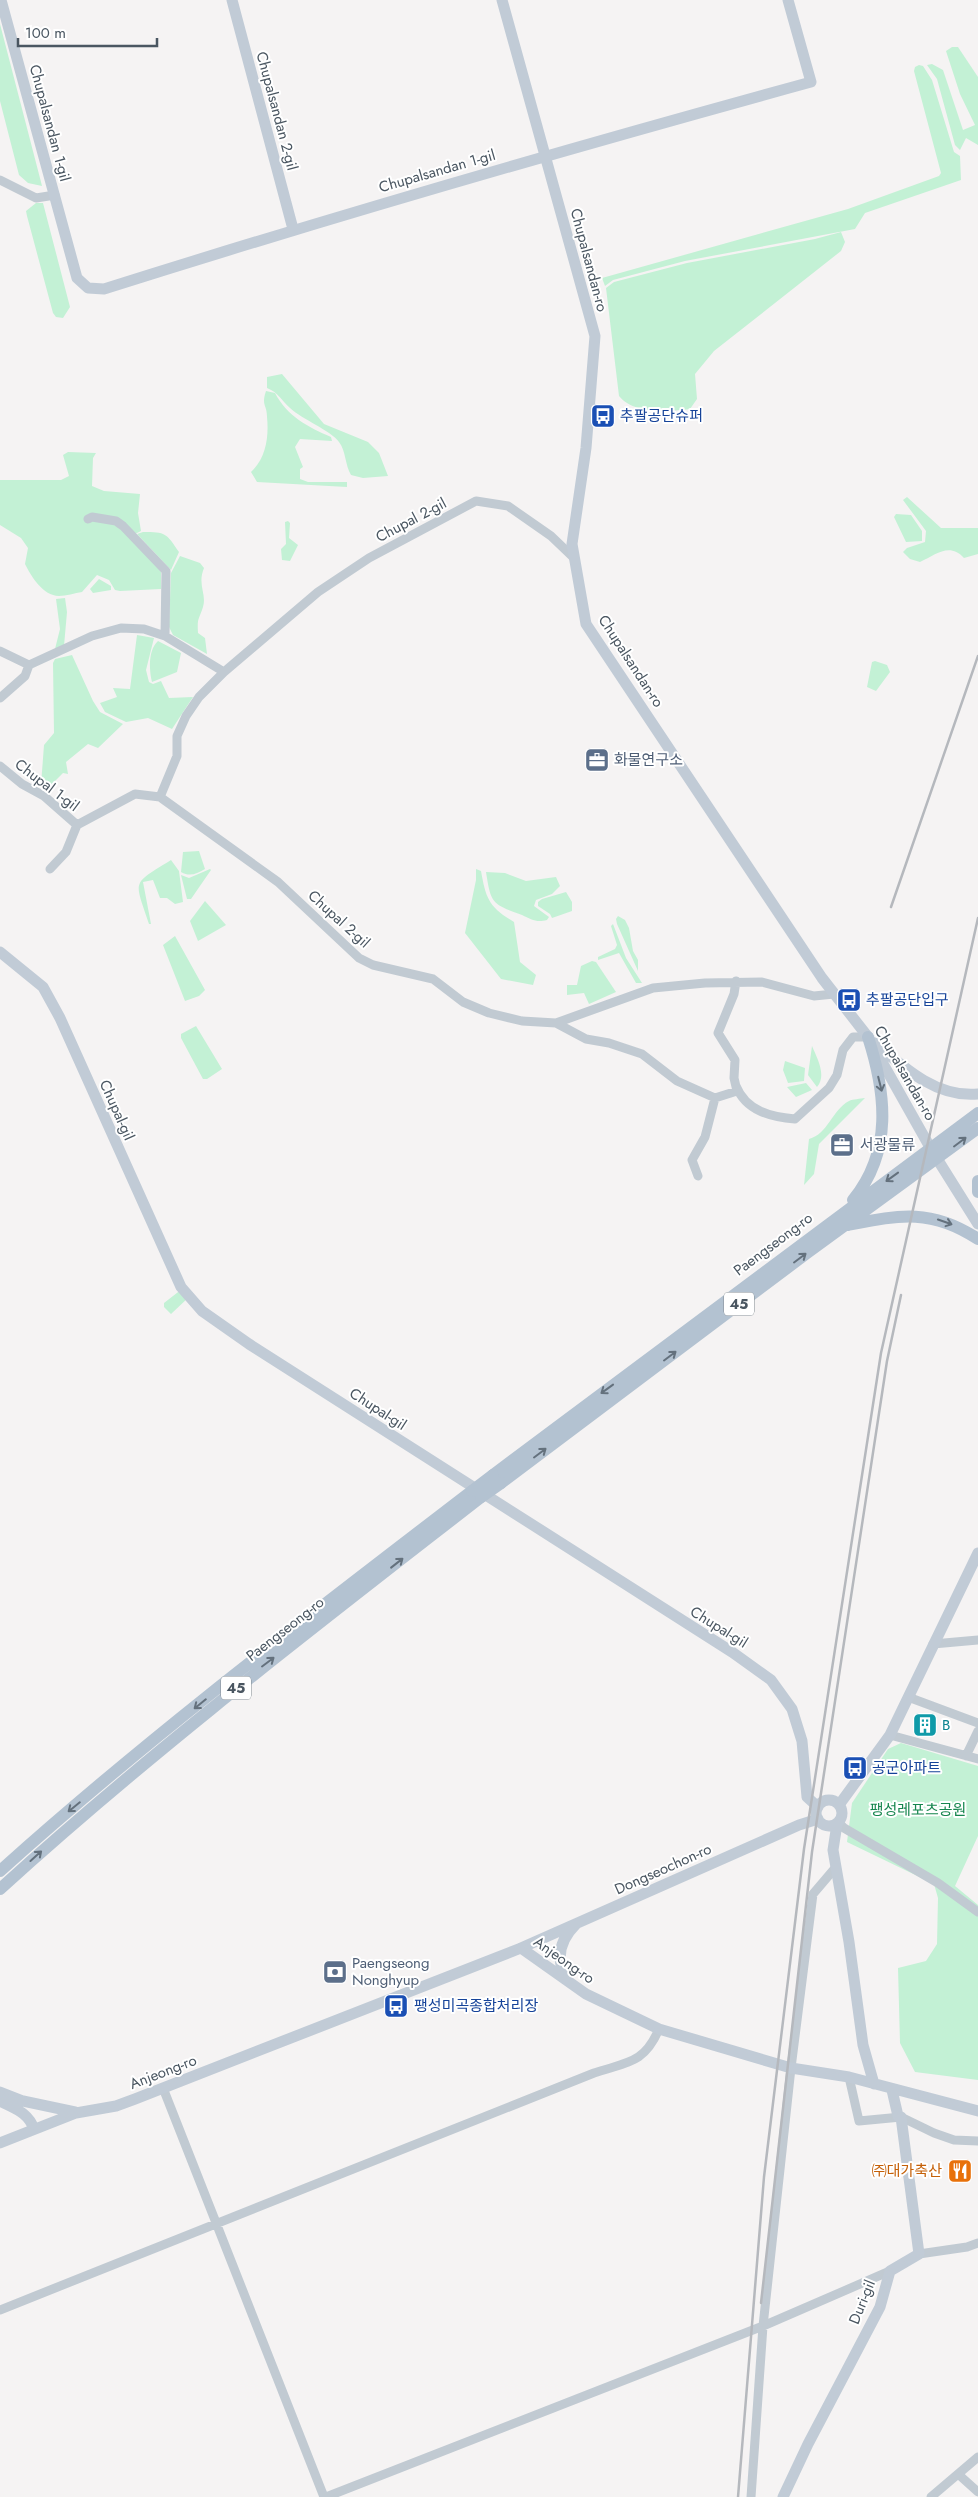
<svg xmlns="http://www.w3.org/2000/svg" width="978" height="2497" font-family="Jost,'Noto Sans KR',sans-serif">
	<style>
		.green { fill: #c3f1d5 }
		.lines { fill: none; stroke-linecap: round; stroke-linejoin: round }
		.street { stroke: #c1cad2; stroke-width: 9 }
		.secondary { stroke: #c1cbd6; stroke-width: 11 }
		.primary { stroke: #b3c2d1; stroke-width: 12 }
		.rail { stroke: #b5b8bd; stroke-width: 2.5 }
		.primary-bridge { stroke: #b3c2d1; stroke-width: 12 }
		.oneway { stroke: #64717d }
		.labels { text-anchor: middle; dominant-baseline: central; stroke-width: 4; stroke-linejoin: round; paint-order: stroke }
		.shield { fill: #fff; stroke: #808990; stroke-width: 1 }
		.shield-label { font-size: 14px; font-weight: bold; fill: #4a5661 }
		.street-label { font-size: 15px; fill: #4a5661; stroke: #fff }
		.transit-label { font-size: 15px; fill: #164399; stroke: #fff; text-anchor: start }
		.service-label { font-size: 15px; fill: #4e5e75; stroke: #fff; text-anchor: start }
		.culture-label { font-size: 15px; fill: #0d838f; stroke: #fff; text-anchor: start }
		.park-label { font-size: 15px; fill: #17864f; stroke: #fff }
		.food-label { font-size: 15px; fill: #c56008; stroke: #fff; text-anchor: end }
	</style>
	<rect width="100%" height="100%" fill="#f5f3f3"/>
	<path class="green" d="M0 24 41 182 42 186 28 183 19 175 0 101Z
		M952 47H958L978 77V145L966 138 960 150 955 145 937 79 927 65 932 64 943 70 963 130 975 125 960 94 946 51Z
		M919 65 923 66 932 80 954 152 960 156 961 180 865 213 855 229 685 261 613 280 605 286 602 278 848 209 939 176 941 173 914 71 915 67Z
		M36 203H43L70 307 63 318 56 317 53 313 27 216 26 211Z
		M841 232 845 242 841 251 714 351 695 374 697 399 690 409C669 412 633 414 619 396L606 288 614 282 687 263 815 239Z
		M282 374 324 424 368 442 379 453 388 476 363 478 351 475C345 465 346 451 339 442 330 430 303 420 290 408 281 400 279 393 267 388V377Z
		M266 391 275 393C287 416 308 427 331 437L332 441 300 439 295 447 303 467 300 469V479L308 482H347V487L257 482 251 472C266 458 269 437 267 417 267 404 261 406 266 391Z
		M68 452 96 453 93 458 92 486 104 491 140 494 138 513 141 531 135 534 161 572V589L120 591 115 590 109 580 97 575 82 592C75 593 66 596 59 596 43 596 31 576 25 564L28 548 21 538 0 525V480H61L69 476 63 455Z
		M907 497 941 528H978V554L964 558C949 542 936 555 920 562L910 559 903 552 907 548 925 542 926 531 903 500Z
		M896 514 911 515 922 531V541L906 542 894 517Z
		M288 521 290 523 289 538 298 545 290 561 282 560 281 549 286 544 285 522Z
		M143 532C166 532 166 533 179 552L171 570 137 534Z
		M180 556 200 563 204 568C197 585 207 594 203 607 199 620 197 617 198 633L205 638 207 654 173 635 169 627 171 573Z
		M99 579 111 586V590L93 593 90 589Z
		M65 598 67 612 64 646 55 649 60 629 56 599Z
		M137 635 154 638 146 670 149 682 153 684 161 681 169 698 193 697 172 729 148 718 126 722 105 712 100 703 117 697 113 688 130 689Z
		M158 641 181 653 177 672 152 682C149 670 148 650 158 641Z
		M72 655 93 701 100 712 123 724 98 748 88 744 66 762 68 774 63 773 48 788 41 785 44 745 54 733 53 663 55 659Z
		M875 661 887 665 890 672 876 691 867 687 872 662Z
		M199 851 205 869C196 874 190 877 181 872L183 852Z
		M171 860 179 871 183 902 175 904 167 898H160L153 880 143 882 151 924H149C134 879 131 885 171 860Z
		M210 869 211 870 191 899H187L181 875 189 878Z
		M476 869 481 871C486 899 489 907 514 922L520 962 536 975 533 985 501 979 465 933 476 880Z
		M486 872 505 873 526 881 556 877 560 886 552 894 536 900 534 906 549 917 547 920C536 923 531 919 522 915 492 904 491 904 486 872Z
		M566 892 572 902V911L552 918 550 914 538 906V902L542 899Z
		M205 901 226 925 198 941 190 921Z
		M618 916 625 920 629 928 633 951 638 960V971L617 924 616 919Z
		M613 924 626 958 642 983H636L619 953 598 960V957L615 949 617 945 611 926Z
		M175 936 205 990 199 996 185 1001 163 945Z
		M592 961 596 962 616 992 589 1004 584 993 567 995V985H577L581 966Z
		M196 1026 222 1069 207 1079H203L181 1038V1034Z
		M812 1046C817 1058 827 1075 817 1087L808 1075Z
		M785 1061 805 1068 804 1081 788 1083 783 1070Z
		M806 1083 812 1090 796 1097 787 1087Z
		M865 1098 819 1144 814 1174 804 1185 809 1139C828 1134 832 1110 849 1101 853 1099 860 1099 865 1098Z
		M182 1289 189 1297 171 1314 164 1307V1303Z
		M901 1743 978 1766V1836L955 1886 978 1905V2080L915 2072 900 2043 898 1968 926 1961 937 1944 938 1898 934 1884 847 1842 852 1803 888 1749Z"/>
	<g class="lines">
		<path class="street" d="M0 180 36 198 55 195
			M88 519 92 517 116 521 123 526 166 571 165 636
			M0 651 29 665 25 676 0 698
			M29 665 92 636 121 628 144 629 165 636 224 672 318 592 369 558 476 501 508 506 551 536 574 558
			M0 766 22 784 44 796 77 825
			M160 797 177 756V736L186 716 199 697 224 672
			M50 869 66 852 77 825 135 794 160 797 278 882 359 958 373 965 433 979 463 1002 489 1013 522 1021 556 1023 653 988 705 983 762 982 814 996 834 994
			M556 1023 586 1039 609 1043 642 1054 677 1081 715 1098
			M736 1086C746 1111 771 1117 795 1119L829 1088 837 1075 843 1050 853 1037H868
			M698 1176 692 1160 705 1137 715 1098 737 1091 734 1078 735 1060 718 1033 734 994 736 981
			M933 1644 978 1640
			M908 1697 978 1723
			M890 1735 978 1759
			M966 1756 978 1731
			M839 1823 844 1828 938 1883 978 1912
			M849 2077 859 2121 901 2117 934 2133 954 2140 978 2141
			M163 2088 324 2497
			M919 2254 967 2247 978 2243
			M0 2310 594 2073C627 2062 644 2064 659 2029
			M958 2474 978 2492
			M326 2497 763 2326 890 2271
			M751 2497 763 2326 791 2068 813 1894 836 1867
			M931 2497 978 2457"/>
		<path class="secondary" d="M1 0 77 278 88 288 104 289C338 215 574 147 811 82L788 0
			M232 0 293 229
			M502 0 595 336 586 448 572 544 586 624 822 978 868 1037 931 1149 978 1224
			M0 952 43 987 60 1018 181 1287 202 1311 249 1344 732 1652 771 1680 792 1709 802 1741 807 1797 818 1807
			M875 1043C904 1068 937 1098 978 1094
			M816 1813a13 13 0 1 1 26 0a13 13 0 1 1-26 0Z
			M839 1805 890 1735 978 1553
			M837 1824 833 1850 849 1942 863 2045 874 2084
			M521 1948 586 1994 659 2029 791 2068 849 2077 978 2111
			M567 1979C555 1959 559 1941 576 1924
			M0 2092 23 2101 75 2112
			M0 2101C15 2109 28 2112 34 2129
			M0 2143 76 2113 116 2106 135 2099 521 1948 799 1825 818 1819
			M783 2497 808 2444 880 2307 890 2271 919 2254 901 2117 898 2116 892 2090"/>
		<path class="primary" d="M978 1181V1192
			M853 1200C893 1151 886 1093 868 1037
			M848 1225C899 1215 931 1208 978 1239
			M493 1475 978 1113
			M501 1483 807 1253 978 1128
			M0 1871C150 1736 312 1614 472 1491
			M0 1889C153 1750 318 1624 481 1497"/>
		<path class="rail" d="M891 907 978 656
			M761 2303 812 1852 887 1361 901 1295
			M738 2497 764 2177 804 1849 881 1353 978 918"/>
		<path class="primary-bridge" d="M472 1491 493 1475
			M481 1497 501 1483"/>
	</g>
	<defs><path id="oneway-shaft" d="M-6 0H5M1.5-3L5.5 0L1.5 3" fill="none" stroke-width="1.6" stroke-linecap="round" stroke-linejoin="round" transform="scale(1.25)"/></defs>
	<g class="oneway">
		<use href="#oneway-shaft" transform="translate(880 1084) rotate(76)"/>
		<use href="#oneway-shaft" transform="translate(960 1142) rotate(-37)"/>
		<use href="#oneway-shaft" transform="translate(892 1177) rotate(144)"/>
		<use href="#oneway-shaft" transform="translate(945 1222) rotate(19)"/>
		<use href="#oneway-shaft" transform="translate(800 1258) rotate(-37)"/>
		<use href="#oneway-shaft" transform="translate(670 1356) rotate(-37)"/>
		<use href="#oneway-shaft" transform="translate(607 1389) rotate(144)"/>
		<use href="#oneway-shaft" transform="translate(540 1453) rotate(-37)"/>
		<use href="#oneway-shaft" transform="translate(397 1563) rotate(-38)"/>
		<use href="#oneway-shaft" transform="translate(268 1662) rotate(-37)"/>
		<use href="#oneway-shaft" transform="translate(200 1704) rotate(141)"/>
		<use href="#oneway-shaft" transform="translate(74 1807) rotate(141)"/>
		<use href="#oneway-shaft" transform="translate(36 1856) rotate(-42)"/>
	</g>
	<defs>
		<symbol id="bus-square" viewBox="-11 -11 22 22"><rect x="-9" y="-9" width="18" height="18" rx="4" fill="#1a4fb4" stroke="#fff"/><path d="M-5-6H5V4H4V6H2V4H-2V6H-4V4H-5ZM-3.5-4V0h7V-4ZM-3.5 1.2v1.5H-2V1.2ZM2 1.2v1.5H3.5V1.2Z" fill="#fff"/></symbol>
		<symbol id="office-square" viewBox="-11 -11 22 22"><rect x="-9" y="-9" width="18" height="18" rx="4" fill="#5c6f8a" stroke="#fff"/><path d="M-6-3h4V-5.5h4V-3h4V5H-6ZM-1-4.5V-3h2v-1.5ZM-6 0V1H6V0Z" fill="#fff"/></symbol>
		<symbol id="building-square" viewBox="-11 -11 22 22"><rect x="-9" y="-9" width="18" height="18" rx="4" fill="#0f9aa8" stroke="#fff"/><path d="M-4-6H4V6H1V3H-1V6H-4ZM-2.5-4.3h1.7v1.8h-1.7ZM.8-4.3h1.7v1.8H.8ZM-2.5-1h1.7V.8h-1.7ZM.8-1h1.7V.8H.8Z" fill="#fff"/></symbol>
		<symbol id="bank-square" viewBox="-11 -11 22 22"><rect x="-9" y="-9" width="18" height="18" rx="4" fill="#5c6f8a" stroke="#fff"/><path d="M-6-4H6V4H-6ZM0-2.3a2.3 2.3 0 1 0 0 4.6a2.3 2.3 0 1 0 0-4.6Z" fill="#fff"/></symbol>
		<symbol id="restaurant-square" viewBox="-11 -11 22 22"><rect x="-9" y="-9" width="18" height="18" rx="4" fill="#e8710a" stroke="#fff"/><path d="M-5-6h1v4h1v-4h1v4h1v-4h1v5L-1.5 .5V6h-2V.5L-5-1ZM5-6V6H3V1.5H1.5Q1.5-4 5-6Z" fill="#fff"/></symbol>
	</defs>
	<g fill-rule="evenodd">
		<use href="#bus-square" x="589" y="402" width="28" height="28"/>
		<use href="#office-square" x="583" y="746" width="28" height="28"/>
		<use href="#bus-square" x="835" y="986" width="28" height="28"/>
		<use href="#office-square" x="828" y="1131" width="28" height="28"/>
		<use href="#building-square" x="911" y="1711" width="28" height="28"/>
		<use href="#bus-square" x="841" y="1754" width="28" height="28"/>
		<use href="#bank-square" x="321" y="1958" width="28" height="28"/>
		<use href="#bus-square" x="382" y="1992" width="28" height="28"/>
		<use href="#restaurant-square" x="946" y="2157" width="28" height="28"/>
	</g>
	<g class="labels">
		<g class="shield">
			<rect x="724" y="1292.5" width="30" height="23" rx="4"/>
			<rect x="221" y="1676.5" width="30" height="23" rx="4"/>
		</g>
		<g class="shield-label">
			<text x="739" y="1304">45</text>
			<text x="236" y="1688">45</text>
		</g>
		<g class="street-label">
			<text transform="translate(277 111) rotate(75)">Chupalsandan 2-gil</text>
			<text transform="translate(50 123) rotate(75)">Chupalsandan 1-gil</text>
			<text transform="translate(437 171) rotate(-16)">Chupalsandan 1-gil</text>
			<text transform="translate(589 260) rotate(75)">Chupalsandan-ro</text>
			<text transform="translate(411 520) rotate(-28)">Chupal 2-gil</text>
			<text transform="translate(631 661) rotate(57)">Chupalsandan-ro</text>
			<text transform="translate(47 785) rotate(37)">Chupal 1-gil</text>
			<text transform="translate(339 919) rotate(42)">Chupal 2-gil</text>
			<text transform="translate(905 1073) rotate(60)">Chupalsandan-ro</text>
			<text transform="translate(117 1110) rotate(66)">Chupal-gil</text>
			<text transform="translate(773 1244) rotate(-37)">Paengseong-ro</text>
			<text transform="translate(378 1409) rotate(33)">Chupal-gil</text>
			<text transform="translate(719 1627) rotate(32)">Chupal-gil</text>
			<text transform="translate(285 1629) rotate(-38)">Paengseong-ro</text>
			<text transform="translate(663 1869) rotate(-24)">Dongseochon-ro</text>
			<text transform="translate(564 1960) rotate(35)">Anjeong-ro</text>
			<text transform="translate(163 2072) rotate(-21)">Anjeong-ro</text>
			<text transform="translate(862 2302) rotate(-68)">Duri-gil</text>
		</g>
		<g class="transit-label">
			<text x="620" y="416">추팔공단슈퍼</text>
			<text x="866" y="1000">추팔공단입구</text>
			<text x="872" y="1768">공군아파트</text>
			<text x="414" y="2006">팽성미곡종합처리장</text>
		</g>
		<g class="service-label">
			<text x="614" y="760">화물연구소</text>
			<text x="860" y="1145">서광물류</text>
			<text x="352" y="1963">Paengseong<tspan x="352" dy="17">Nonghyup</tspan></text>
		</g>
		<g class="culture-label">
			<text x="942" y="1725">B</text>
		</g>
		<g class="park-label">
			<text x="918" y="1810">팽성레포츠공원</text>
		</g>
		<g class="food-label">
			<text x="942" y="2171">㈜대가축산</text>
		</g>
	</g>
	<path d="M18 38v8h139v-8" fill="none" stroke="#4a5661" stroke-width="2.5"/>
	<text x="25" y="38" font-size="15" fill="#4a5661" stroke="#ffffff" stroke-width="4" paint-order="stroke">100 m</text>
</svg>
